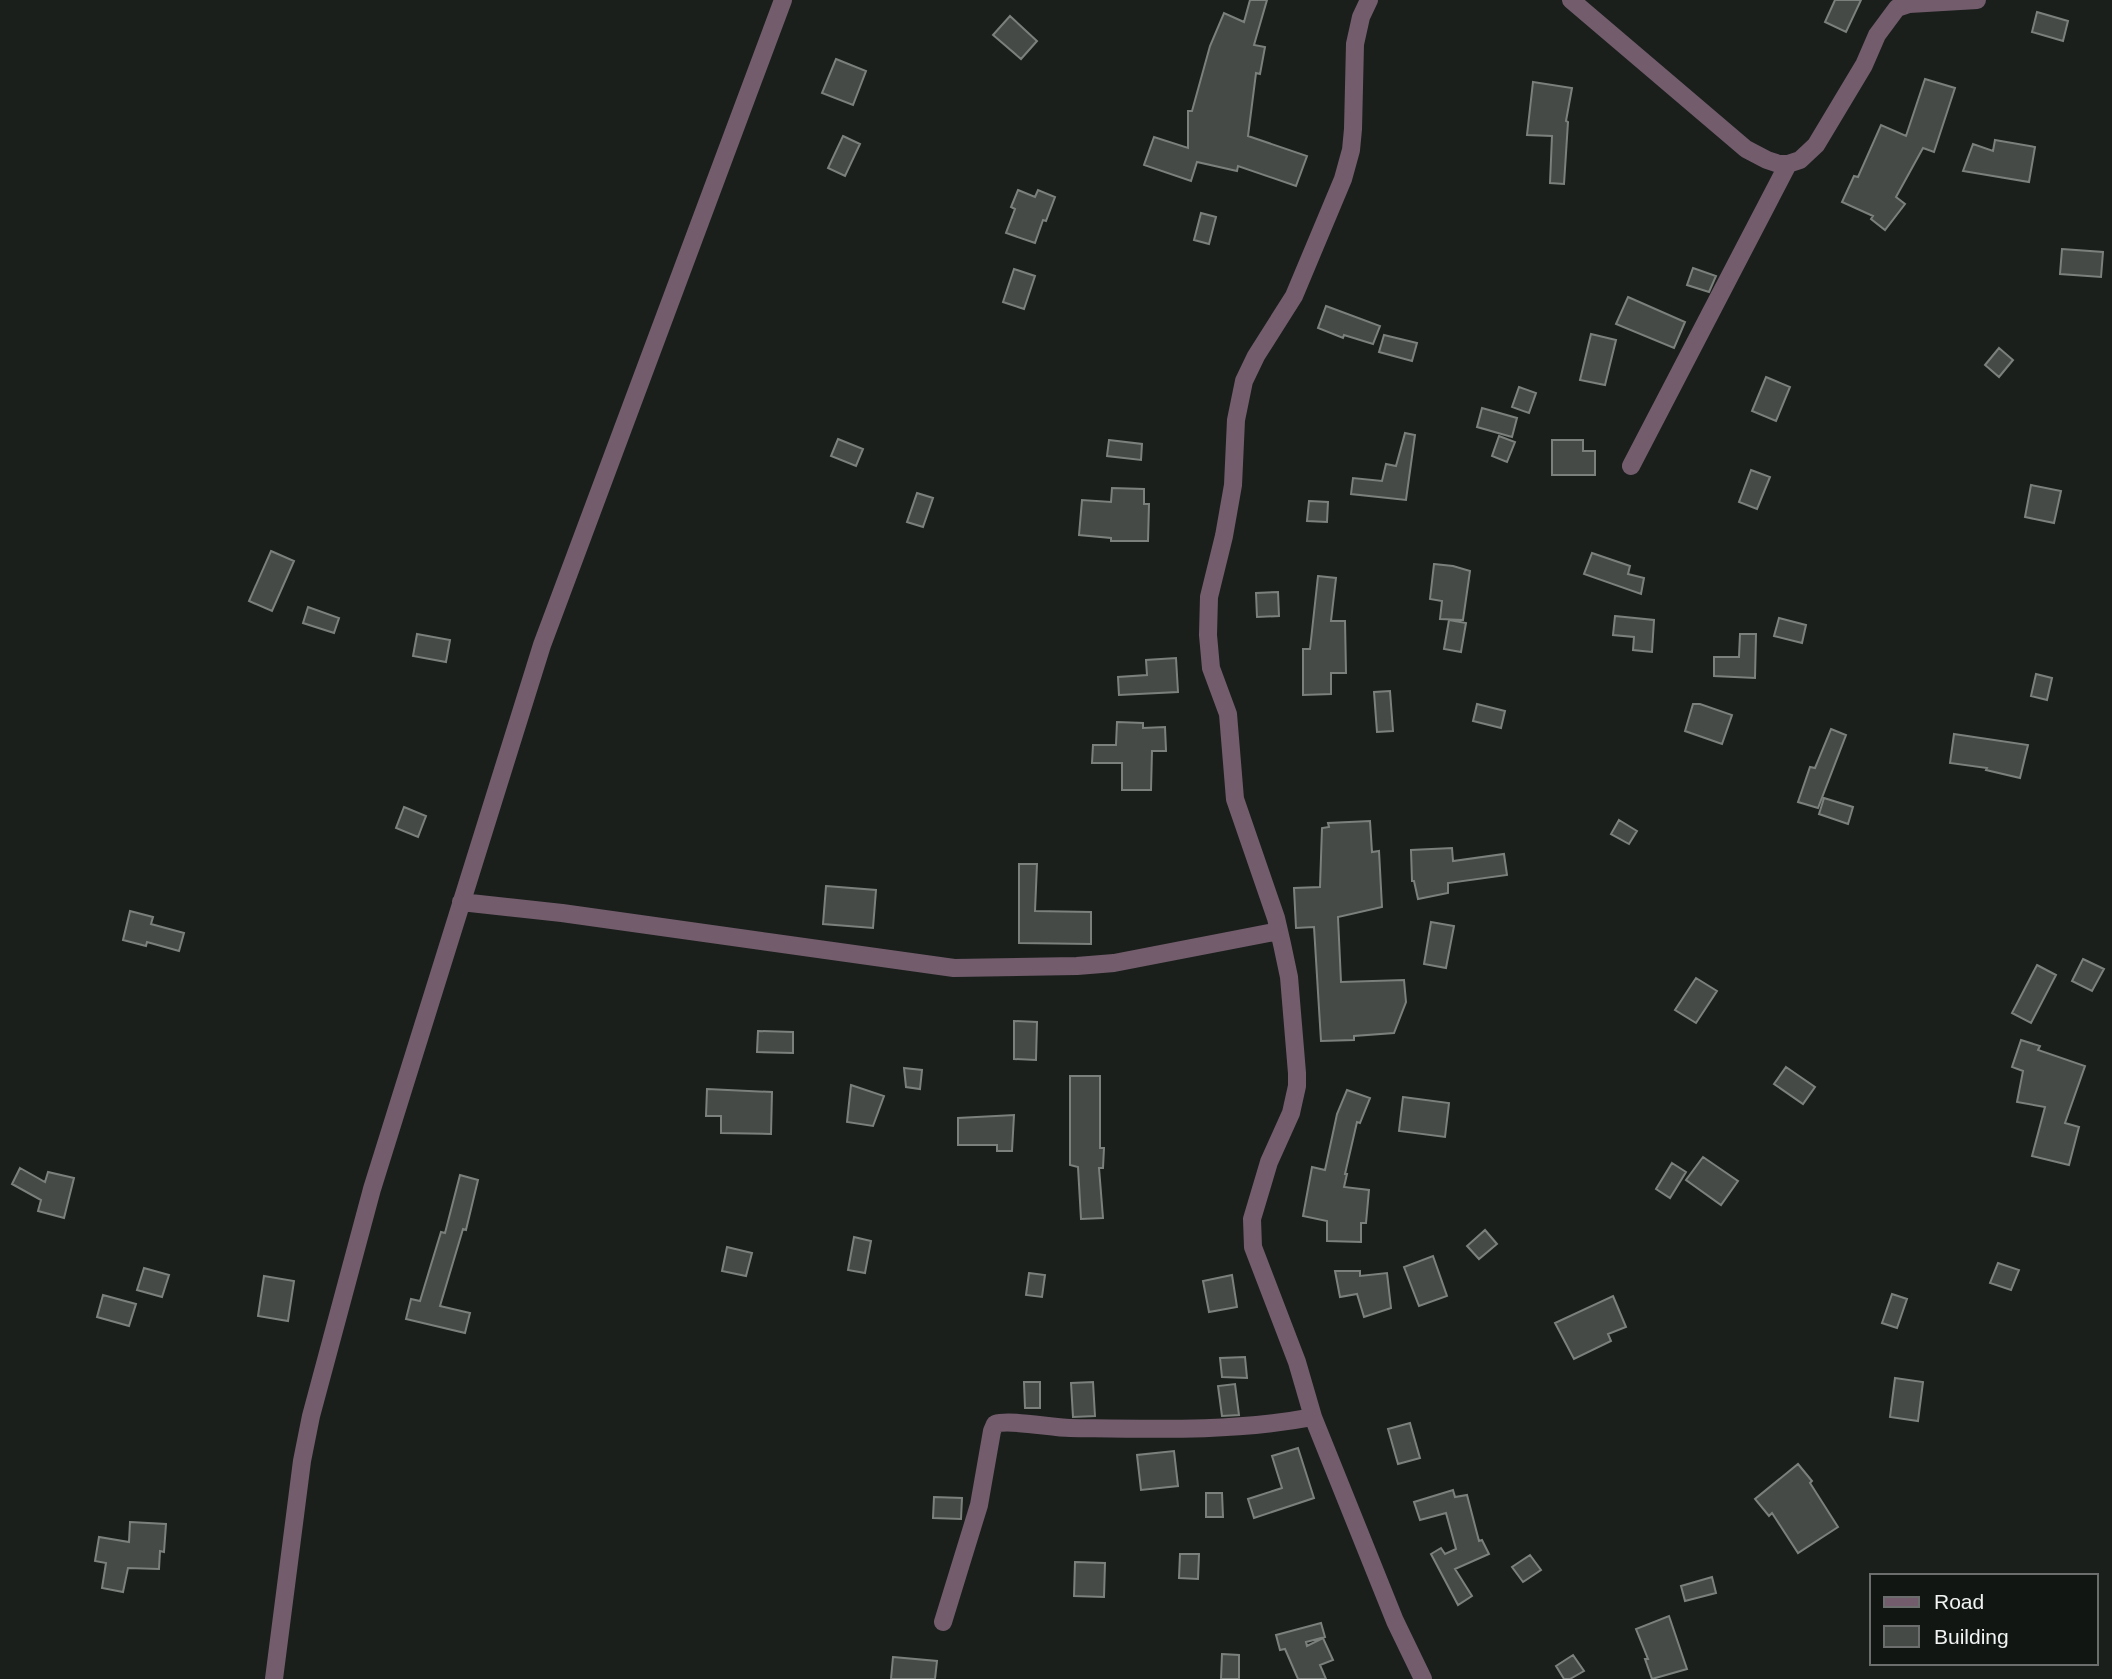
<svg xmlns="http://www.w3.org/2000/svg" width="2112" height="1679" font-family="Helvetica,sans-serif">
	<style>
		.building { fill: #454a46; stroke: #7b807c; stroke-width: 2 }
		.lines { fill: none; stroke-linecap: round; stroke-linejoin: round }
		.street { stroke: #735d6d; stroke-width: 18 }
	</style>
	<rect width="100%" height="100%" fill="#1b1f1c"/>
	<path class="building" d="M1250 0H1267L1254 45 1265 47 1260 74 1256 73 1248 136 1307 156 1296 186 1238 166 1237 171 1197 162 1191 181 1144 165 1154 137 1188 148V111H1192L1210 46 1224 13 1244 22Z
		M1835 0H1861L1846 32 1825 22Z
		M2037 12 2068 21 2063 41 2032 32Z
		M1010 16 1037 41 1021 59 993 35Z
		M836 59 866 71 853 105 822 93Z
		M1925 79 1955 88 1934 152 1923 148 1896 197 1905 204 1885 230 1871 219 1873 216 1842 202 1854 176 1858 177 1881 125 1906 136Z
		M1533 82 1572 88 1566 121 1568 122 1564 184 1550 183 1552 136 1527 135Z
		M843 136 860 144 845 176 828 168Z
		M1995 140 2035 147 2029 182 1963 171 1973 144 1993 151Z
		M1018 190 1035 197 1038 190 1055 197 1046 221 1043 220 1035 243 1006 233 1015 209 1011 207Z
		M1201 213 1216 217 1209 244 1194 240Z
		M2062 249 2103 252 2101 277 2060 274Z
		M1693 268 1716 276 1709 292 1687 285Z
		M1014 269 1035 276 1024 309 1003 302Z
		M1628 297 1685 322 1674 348 1616 324Z
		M1326 306 1380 326 1373 344 1344 335 1343 338 1318 328Z
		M1591 334 1616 340 1605 385 1580 380Z
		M1384 335 1417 343 1412 361 1379 352Z
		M1999 348 2013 360 1999 377 1985 365Z
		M1766 377 1790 387 1776 421 1752 411Z
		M1519 387 1536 393 1529 413 1512 407Z
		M1482 408 1517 418 1512 437 1477 427Z
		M1405 433 1415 435 1406 500 1351 494 1353 478 1382 481 1386 464 1396 466Z
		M1499 436 1515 442 1507 462 1492 456Z
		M838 439 863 449 856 466 831 456Z
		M1109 440 1142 444 1141 460 1107 456Z
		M1552 440H1583V451H1595V475H1552Z
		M1751 470 1770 477 1757 509 1739 502Z
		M2031 485 2061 491 2054 523 2025 517Z
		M1112 488 1144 489V504H1149L1148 541H1111V538L1079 535 1082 500 1111 502Z
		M917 493 933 498 923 527 907 522Z
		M1309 501 1328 502 1327 522 1307 521Z
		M271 551 294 561 272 611 249 601Z
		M1592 553 1630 566 1628 574 1644 578 1641 594 1584 574Z
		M1434 564 1453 566 1470 571 1463 620 1440 619 1442 601 1430 599Z
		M1318 576 1336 578 1331 621H1345L1346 673H1331V694L1303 695V649H1310Z
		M1278 592 1279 616 1257 617 1256 593Z
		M308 607 339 618 334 633 303 623Z
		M1615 616 1654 620 1652 652 1633 650 1634 637 1613 635Z
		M1779 618 1806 625 1802 643 1774 636Z
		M1449 620 1466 623 1461 652 1444 649Z
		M417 634 450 640 446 662 413 656Z
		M1740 634H1756L1755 678 1714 676V657H1739Z
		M1176 658 1178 692 1119 695 1118 677 1147 675 1146 660Z
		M2036 674 2052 678 2047 700 2031 696Z
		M1390 691 1393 731 1377 732 1374 692Z
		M1477 704 1505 711 1501 728 1473 721Z
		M1693 704H1700L1732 715 1722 744 1685 731Z
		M1117 722 1143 723V728L1165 727 1166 751H1152L1151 790H1122V763H1092L1093 745H1116Z
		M1831 729 1846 735 1818 808 1798 802 1810 767 1815 768Z
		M1954 734 2028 745 2020 778 1986 770 1987 768 1950 763Z
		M1824 798 1853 807 1848 824 1819 814Z
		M404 807 426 816 418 837 396 828Z
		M1619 820 1637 831 1629 844 1611 834Z
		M1370 821 1372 852 1379 851 1382 907 1338 917 1341 982 1404 980 1406 1002 1394 1033 1354 1036V1040L1321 1041 1314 927 1296 928 1294 888 1320 887 1322 828 1329 827 1328 823Z
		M1452 848 1453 861 1504 854 1507 875 1448 883V893L1418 899 1414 881H1412L1411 850Z
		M1019 864H1037L1035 911 1091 912V944L1019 943Z
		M826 886 876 890 873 928 823 924Z
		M130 911 153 917 151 924 184 933 179 951 147 942 146 946 123 940Z
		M1431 922 1454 926 1446 968 1424 964Z
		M2083 959 2104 969 2092 991 2072 981Z
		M2037 965 2056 975 2031 1023 2012 1013Z
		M1696 978 1717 991 1696 1023 1675 1010Z
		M1014 1021 1037 1022 1036 1060 1014 1059Z
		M758 1031 793 1032V1053L757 1052Z
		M2021 1040 2040 1046 2038 1050 2085 1066 2065 1123 2079 1127 2069 1165 2032 1156 2045 1107 2017 1102 2023 1071 2012 1067Z
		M1786 1067 1815 1087 1803 1104 1774 1084Z
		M904 1068 922 1070 920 1089 906 1087Z
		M1070 1076H1100V1148H1104L1103 1168H1099L1103 1218 1081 1219 1078 1167 1070 1165Z
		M851 1085 884 1096 873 1126 847 1122Z
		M707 1089 772 1092 771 1134 721 1133V1116H706Z
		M1347 1090 1370 1098 1360 1123 1357 1122 1345 1174H1347L1344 1187 1369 1190 1366 1223H1361V1242L1327 1241V1221L1303 1216 1312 1167 1325 1170 1337 1114Z
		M1403 1097 1449 1103 1445 1137 1399 1131Z
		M1014 1115 1012 1151H997V1145H958V1118Z
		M1703 1157 1738 1181 1721 1205 1686 1180Z
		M1672 1163 1686 1172 1670 1198 1656 1189Z
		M20 1168 45 1182 48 1172 74 1178 64 1218 38 1211 41 1200 12 1184Z
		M460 1175 478 1180 466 1230 463 1229 440 1306 470 1313 465 1333 406 1319 411 1299 420 1301 441 1232 445 1233Z
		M1485 1230 1497 1244 1479 1259 1467 1246Z
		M854 1237 871 1241 865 1273 848 1270Z
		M727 1247 752 1253 746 1276 722 1271Z
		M1433 1256 1447 1296 1419 1306 1404 1267Z
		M1998 1263 2019 1270 2011 1290 1990 1283Z
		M144 1268 169 1275 162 1297 137 1290Z
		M1335 1271H1360V1276L1387 1273 1391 1308 1364 1317 1357 1294 1340 1297Z
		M1029 1273 1045 1275 1042 1297 1026 1295Z
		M1232 1275 1237 1307 1209 1312 1203 1281Z
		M264 1276 294 1281 288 1321 258 1316Z
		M1892 1294 1907 1299 1897 1328 1882 1323Z
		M103 1295 136 1304 129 1326 97 1317Z
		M1613 1296 1626 1327 1608 1334 1611 1341 1574 1359 1555 1323Z
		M1245 1357 1247 1378 1222 1377 1220 1358Z
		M1895 1378 1923 1382 1918 1421 1890 1417Z
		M1024 1382H1040V1408H1025Z
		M1093 1382 1095 1416 1073 1417 1071 1383Z
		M1235 1384 1239 1415 1222 1416 1218 1386Z
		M1410 1423 1420 1458 1398 1464 1388 1429Z
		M1298 1448 1314 1498 1254 1518 1248 1499 1282 1488 1272 1456Z
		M1174 1451 1178 1486 1141 1490 1137 1455Z
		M1798 1464 1812 1481 1810 1483 1838 1527 1798 1553 1772 1513 1769 1516 1755 1499Z
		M1453 1490 1455 1497 1467 1495 1479 1541 1482 1540 1489 1554 1455 1569 1472 1596 1458 1605 1431 1554 1441 1548 1445 1554 1456 1549 1446 1513 1420 1520 1414 1502Z
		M1206 1493H1222L1223 1517H1206Z
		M934 1497 962 1498 961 1519 933 1518Z
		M130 1522 166 1524 164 1552 160 1551 159 1569 128 1568 123 1592 102 1588 106 1563 95 1561 99 1537 129 1542Z
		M1180 1554H1199L1198 1579 1179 1578Z
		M1530 1555 1541 1570 1523 1582 1512 1567Z
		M1075 1562 1105 1563 1104 1597 1074 1596Z
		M1712 1577 1716 1593 1685 1601 1681 1586Z
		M1669 1616 1687 1669 1652 1679 1645 1659H1648L1636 1629Z
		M1321 1623 1325 1637 1306 1642 1307 1646 1323 1638 1333 1660 1320 1665 1326 1679H1298L1285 1649 1280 1650 1276 1635Z
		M1222 1654 1239 1655V1679H1221Z
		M1573 1655 1584 1671 1570 1679H1564L1556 1666Z
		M893 1657 937 1661 935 1679H891Z"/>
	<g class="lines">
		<path class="street" d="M1369 0 1361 17 1355 44 1353 129 1351 150 1343 179 1294 296 1256 356 1244 381 1236 420 1233 485 1224 536 1209 597 1208 635 1211 668 1228 714 1235 799 1276 918 1282 944 1289 977 1297 1073V1086L1291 1113 1269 1162 1252 1219 1253 1247 1297 1362 1313 1417 1395 1621 1423 1679
			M1571 0 1746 149 1767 160 1779 164H1788L1800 160 1816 145 1864 65 1877 35 1897 8 1909 4 1977 0
			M1631 466 1788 164
			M461 902 562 913 954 968 1077 966 1114 963 1279 931
			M943 1622 979 1505 992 1431 995 1424C1010 1419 1052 1428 1070 1428 1151 1429 1234 1432 1313 1417
			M274 1679 302 1461 311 1416 372 1189 542 645 783 0"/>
	</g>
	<rect x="1870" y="1574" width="228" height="91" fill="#121613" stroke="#6b6e6c" stroke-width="2"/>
	<rect x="1884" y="1597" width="35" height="10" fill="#735d6d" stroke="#6b6e6c" stroke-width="2"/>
	<text x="1934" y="1609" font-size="21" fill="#f0f3f1">Road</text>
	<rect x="1884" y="1626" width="35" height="21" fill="#454a46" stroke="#6b6e6c" stroke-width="2"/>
	<text x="1934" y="1644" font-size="21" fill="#f0f3f1">Building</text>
</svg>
